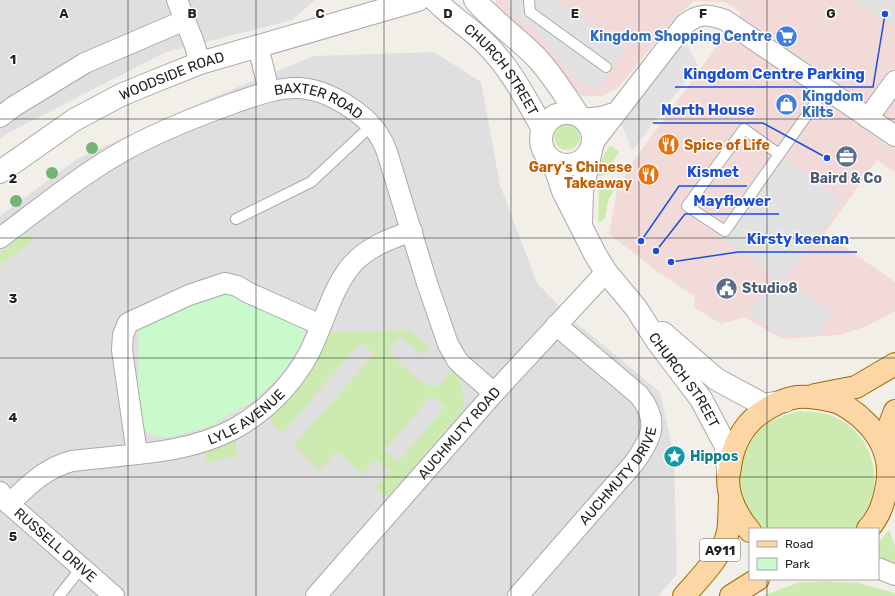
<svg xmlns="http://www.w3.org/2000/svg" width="895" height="596" font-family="Rubik,sans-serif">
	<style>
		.residential { fill: #e0dfdf }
		.commercial { fill: #f2dad9 }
		.grass { fill: #cdebb0; fill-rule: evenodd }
		.park { fill: #c8facc }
		.parking { fill: #e2e2e2 }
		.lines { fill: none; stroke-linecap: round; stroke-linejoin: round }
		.service-casing { stroke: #a9a9a9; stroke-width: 12 }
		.minor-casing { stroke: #a9a9a9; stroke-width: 22 }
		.tertiary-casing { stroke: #a9a9a9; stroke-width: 24 }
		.primary-casing { stroke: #a06b00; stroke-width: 24 }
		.service { stroke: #fff; stroke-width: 10 }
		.minor { stroke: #fff; stroke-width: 20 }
		.tertiary { stroke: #fff; stroke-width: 22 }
		.primary { stroke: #fcd6a4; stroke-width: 22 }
		.tree { fill: #74b475 }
		.grid { fill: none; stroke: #222; stroke-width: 1; stroke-opacity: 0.55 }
		.labels { text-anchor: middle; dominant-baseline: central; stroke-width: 3; stroke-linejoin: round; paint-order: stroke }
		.shield { fill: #fff; stroke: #646464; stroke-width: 1 }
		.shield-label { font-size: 13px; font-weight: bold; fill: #222 }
		.shop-label { font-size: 14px; font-weight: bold; fill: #366cbe; stroke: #fff; text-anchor: end }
		.street-label { font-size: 14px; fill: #222; stroke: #fff }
		.food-label { font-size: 14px; font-weight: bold; fill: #c56008; stroke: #fff; text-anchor: start }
		.service-label { font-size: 14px; font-weight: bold; fill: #4e5e75; stroke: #fff }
		.culture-label { font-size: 14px; font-weight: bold; fill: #0d838f; stroke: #fff; text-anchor: start }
		.grid-label { font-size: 13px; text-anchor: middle; font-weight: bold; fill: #222; stroke: #fff; stroke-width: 3; stroke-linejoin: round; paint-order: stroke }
		.leader { fill: none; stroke: #1d4ed8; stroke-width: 1.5 }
		.callout-dot { fill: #1d4ed8; stroke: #fff; stroke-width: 1.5 }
		.callout-label { font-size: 15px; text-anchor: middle; font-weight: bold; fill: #1d4ed8; stroke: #fff; stroke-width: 3; stroke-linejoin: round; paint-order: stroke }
	</style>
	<rect width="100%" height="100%" fill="#f2efe9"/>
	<path class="residential" d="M0 0H315L292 20 166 52 8 133 0 139Z
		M434 52 481 82 500 185 537 283 575 322 660 392 674 456 677 574 658 596H0V216L77 159 202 102 314 56Z"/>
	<path class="commercial" d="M496 0H895V172L877 160 825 233 895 282V311L865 327 839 335 783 339 744 317 721 324 695 308 694 296 658 272 609 234 617 191 632 163 741 13 725 2 694 1 674 19 619 87 602 96H582L567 88 496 10Z"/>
	<path class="grass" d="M554 137a13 13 0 1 1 26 0a13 13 0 1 1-26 0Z
		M610 145 619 152 612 162 623 170 598 176 602 159Z
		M619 181 608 200 605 219 598 223 599 186 606 182Z
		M27 233 33 241 0 265V253Z
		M408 329 429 347 422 355 401 336 388 351 394 356 393 357 424 384 438 387 447 376 457 360 465 409 388 498 375 488 390 471 376 459 363 474 337 452 319 471 294 445 374 354 361 342 282 434 267 417 310 370 320 354 330 331H392ZM431 396 445 407 398 462 385 450Z
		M798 411C806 412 815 411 823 413 869 425 887 474 865 515 862 520 857 525 853 529H761C736 505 732 471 751 442 753 439 755 435 757 432 769 420 783 416 798 411Z
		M234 438 238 455 207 463 204 450Z
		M889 530 895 546V563L878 556V543Z
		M824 581 859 583 895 593V596H763L797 583Z"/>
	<path class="park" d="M227 287 304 324V335L299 348 280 376 253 401 209 426 165 438 147 432 138 414 139 321Z"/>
	<path class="parking" d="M508 0H557L626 50 604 82 596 88 576 81 538 33 509 10Z
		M856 0H895V28Z
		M679 31 698 65 632 151 617 112Z
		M783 158 842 201 786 279 833 312 818 334 781 336 748 314 774 276 725 241Z"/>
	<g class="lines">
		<defs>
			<path id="service" d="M529 0 530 12 606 67
				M779 154 744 129 687 206 725 231 826 88
				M236 219 311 182 371 126
				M59 596 82 567"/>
			<g id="minor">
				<path d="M177 0 194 43 200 63"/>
				<path d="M258 46 269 91"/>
				<path d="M0 117 13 107 85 63 185 20"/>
				<path d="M868 118 895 81"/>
				<path d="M584 119 601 117 617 112"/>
				<path d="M593 143 685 24C700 13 707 14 725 20L895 136"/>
				<path id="s1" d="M0 238C39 209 77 178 118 154 154 133 195 117 234 103 255 96 276 87 299 88 327 89 368 114 381 139 384 143 385 148 387 152L427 283 448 344 457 360 463 366 494 393"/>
				<path d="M137 454 122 350 123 335 128 323 189 295 225 283 237 286 249 293 321 325"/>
				<path id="s2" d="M0 492 9 504 114 596"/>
				<path id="s3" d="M9 504C29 485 45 468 72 461 126 454 185 455 234 429 270 409 301 376 316 338 326 315 334 287 350 267 365 248 389 239 412 231"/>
				<path d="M878 568 895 575"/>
				<path id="s4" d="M316 596 494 393 606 272"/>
				<path id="s5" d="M518 596 634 463C652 438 660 421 639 395L556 325"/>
			</g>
			<g id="tertiary">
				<path id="s6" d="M435 0C450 16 469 27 484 42 510 67 526 99 543 129"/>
				<path d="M475 0C493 21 516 37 536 57 552 74 565 95 578 115"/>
				<circle cx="567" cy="139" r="26"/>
				<path id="s7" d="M553 161 563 191 595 254 606 272 636 308 657 341 701 399 726 446 728 472"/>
				<path id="s8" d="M0 172 74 120 121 95 150 83 200 63 418 0"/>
				<path d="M581 223 582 191 591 150"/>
				<path d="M663 333 716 379 764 405 785 401"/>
			</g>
			<path id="primary" d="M815 395 856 387 895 364
				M886 454 888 429 895 411
				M750 531C738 517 728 498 728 479 729 473 730 467 731 461 734 443 744 426 758 415 769 407 783 399 797 397 804 396 811 397 818 398 823 399 828 400 833 401 843 403 851 410 859 416 880 434 892 457 887 485 884 502 880 516 868 529
				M684 596C698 580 724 554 728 532 730 521 729 509 730 498
				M731 596 758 579"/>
		</defs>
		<use href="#service" class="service-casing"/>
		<use href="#minor" class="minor-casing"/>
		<use href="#tertiary" class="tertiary-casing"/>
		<use href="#primary" class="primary-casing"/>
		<use href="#service" class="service"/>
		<use href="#minor" class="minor"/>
		<use href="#tertiary" class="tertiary"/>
		<use href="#primary" class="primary"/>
	</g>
	<g class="tree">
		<circle cx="92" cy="148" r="6"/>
		<circle cx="52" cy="173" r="6"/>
		<circle cx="16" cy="201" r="6"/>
	</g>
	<path class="grid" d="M128 0V596M256 0V596M384 0V596M511 0V596M639 0V596M767 0V529M0 119H895M0 238H895M0 358H895M0 477H895M767 579V596"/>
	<defs>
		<symbol id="supermarket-disc" viewBox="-11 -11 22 22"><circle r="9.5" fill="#3f7fe0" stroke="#fff"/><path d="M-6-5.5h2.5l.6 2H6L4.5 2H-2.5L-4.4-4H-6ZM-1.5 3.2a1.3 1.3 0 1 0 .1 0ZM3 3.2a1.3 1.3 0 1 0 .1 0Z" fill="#fff"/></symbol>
		<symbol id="shop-disc" viewBox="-11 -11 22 22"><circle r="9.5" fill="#3f7fe0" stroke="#fff"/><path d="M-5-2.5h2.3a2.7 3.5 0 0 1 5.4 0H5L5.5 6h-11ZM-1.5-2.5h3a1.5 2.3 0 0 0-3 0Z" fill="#fff"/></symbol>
		<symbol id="restaurant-disc" viewBox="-11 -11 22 22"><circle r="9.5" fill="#e8710a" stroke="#fff"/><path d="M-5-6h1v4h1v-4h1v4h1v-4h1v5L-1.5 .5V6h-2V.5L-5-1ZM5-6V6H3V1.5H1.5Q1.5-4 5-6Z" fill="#fff"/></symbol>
		<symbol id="office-disc" viewBox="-11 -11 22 22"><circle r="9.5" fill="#5c6f8a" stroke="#fff"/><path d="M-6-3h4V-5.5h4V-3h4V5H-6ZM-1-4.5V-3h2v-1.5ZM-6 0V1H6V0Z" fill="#fff"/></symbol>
		<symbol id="civic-disc" viewBox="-11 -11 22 22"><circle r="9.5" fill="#5c6f8a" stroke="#fff"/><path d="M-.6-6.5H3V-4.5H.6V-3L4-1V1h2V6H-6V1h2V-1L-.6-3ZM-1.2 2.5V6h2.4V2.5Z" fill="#fff"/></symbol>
		<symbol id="sight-disc" viewBox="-11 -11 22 22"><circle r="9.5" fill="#0f9aa8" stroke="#fff"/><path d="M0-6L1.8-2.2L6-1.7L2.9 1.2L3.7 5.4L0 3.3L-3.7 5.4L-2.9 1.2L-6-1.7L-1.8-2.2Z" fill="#fff"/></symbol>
	</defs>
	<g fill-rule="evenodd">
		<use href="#supermarket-disc" x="774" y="24" width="25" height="25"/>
		<use href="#shop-disc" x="774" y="92" width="25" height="25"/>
		<use href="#restaurant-disc" x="656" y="132" width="25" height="25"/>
		<use href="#office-disc" x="834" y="144" width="25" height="25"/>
		<use href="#restaurant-disc" x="636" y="162" width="25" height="25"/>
		<use href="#civic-disc" x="714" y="276" width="25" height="25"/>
		<use href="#sight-disc" x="662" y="444" width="25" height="25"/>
	</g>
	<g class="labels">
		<rect class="shield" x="700" y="539" width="40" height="22" rx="3"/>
		<g class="shield-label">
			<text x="720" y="550">A911</text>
		</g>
		<g class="shop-label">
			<text x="772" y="36">Kingdom Shopping Centre</text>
			<text x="802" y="96" text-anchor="start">Kingdom<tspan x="802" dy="16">Kilts</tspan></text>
		</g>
		<g class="street-label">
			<text stroke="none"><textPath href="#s6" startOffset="97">CHURCH STREET</textPath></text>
			<text stroke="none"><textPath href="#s8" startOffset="198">WOODSIDE ROAD</textPath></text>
			<text stroke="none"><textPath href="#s1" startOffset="361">BAXTER ROAD</textPath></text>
			<text stroke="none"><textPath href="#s7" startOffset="257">CHURCH STREET</textPath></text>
			<text stroke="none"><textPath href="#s3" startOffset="260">LYLE AVENUE</textPath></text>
			<text stroke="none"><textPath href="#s4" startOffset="217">AUCHMUTY ROAD</textPath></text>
			<text stroke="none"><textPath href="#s5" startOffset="157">AUCHMUTY DRIVE</textPath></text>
			<text stroke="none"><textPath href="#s2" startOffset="77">RUSSELL DRIVE</textPath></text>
		</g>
		<g class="food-label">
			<text x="684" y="145">Spice of Life</text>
			<text x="632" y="167" text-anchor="end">Gary's Chinese<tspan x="632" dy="16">Takeaway</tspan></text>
		</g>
		<g class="service-label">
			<text x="846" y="178">Baird &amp; Co</text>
			<text x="742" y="288" text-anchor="start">Studio8</text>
		</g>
		<g class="culture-label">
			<text x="690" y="456">Hippos</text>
		</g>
	</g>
	<g class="grid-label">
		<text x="64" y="18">A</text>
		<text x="192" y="18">B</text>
		<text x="320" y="18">C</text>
		<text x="448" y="18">D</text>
		<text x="575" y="18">E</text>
		<text x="703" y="18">F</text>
		<text x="831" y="18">G</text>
		<text x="13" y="64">1</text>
		<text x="13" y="183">2</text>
		<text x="13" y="303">3</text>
		<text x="13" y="422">4</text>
		<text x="13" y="541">5</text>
	</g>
	<path class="leader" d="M885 14L873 87H675M827 158L763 123H653M641 241L679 186H747M656 251L685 214H779M671 262L738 252H857"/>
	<g class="callout-dot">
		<circle cx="885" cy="14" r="4"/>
		<circle cx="827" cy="158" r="4"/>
		<circle cx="641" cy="241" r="4"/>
		<circle cx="656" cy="251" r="4"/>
		<circle cx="671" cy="262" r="4"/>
	</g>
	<g class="callout-label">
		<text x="774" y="79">Kingdom Centre Parking</text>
		<text x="708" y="115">North House</text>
		<text x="713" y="177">Kismet</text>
		<text x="732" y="206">Mayflower</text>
		<text x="798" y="244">Kirsty keenan</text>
	</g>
	<rect x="749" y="528" width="130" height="52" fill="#ffffff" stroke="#a7a7a7"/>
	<rect x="757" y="541" width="20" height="6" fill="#fcd6a4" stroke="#a7a7a7"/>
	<text x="785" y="548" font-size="12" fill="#222222">Road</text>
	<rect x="757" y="558" width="20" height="12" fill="#c8facc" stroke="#a7a7a7"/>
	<text x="785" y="568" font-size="12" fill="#222222">Park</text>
</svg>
